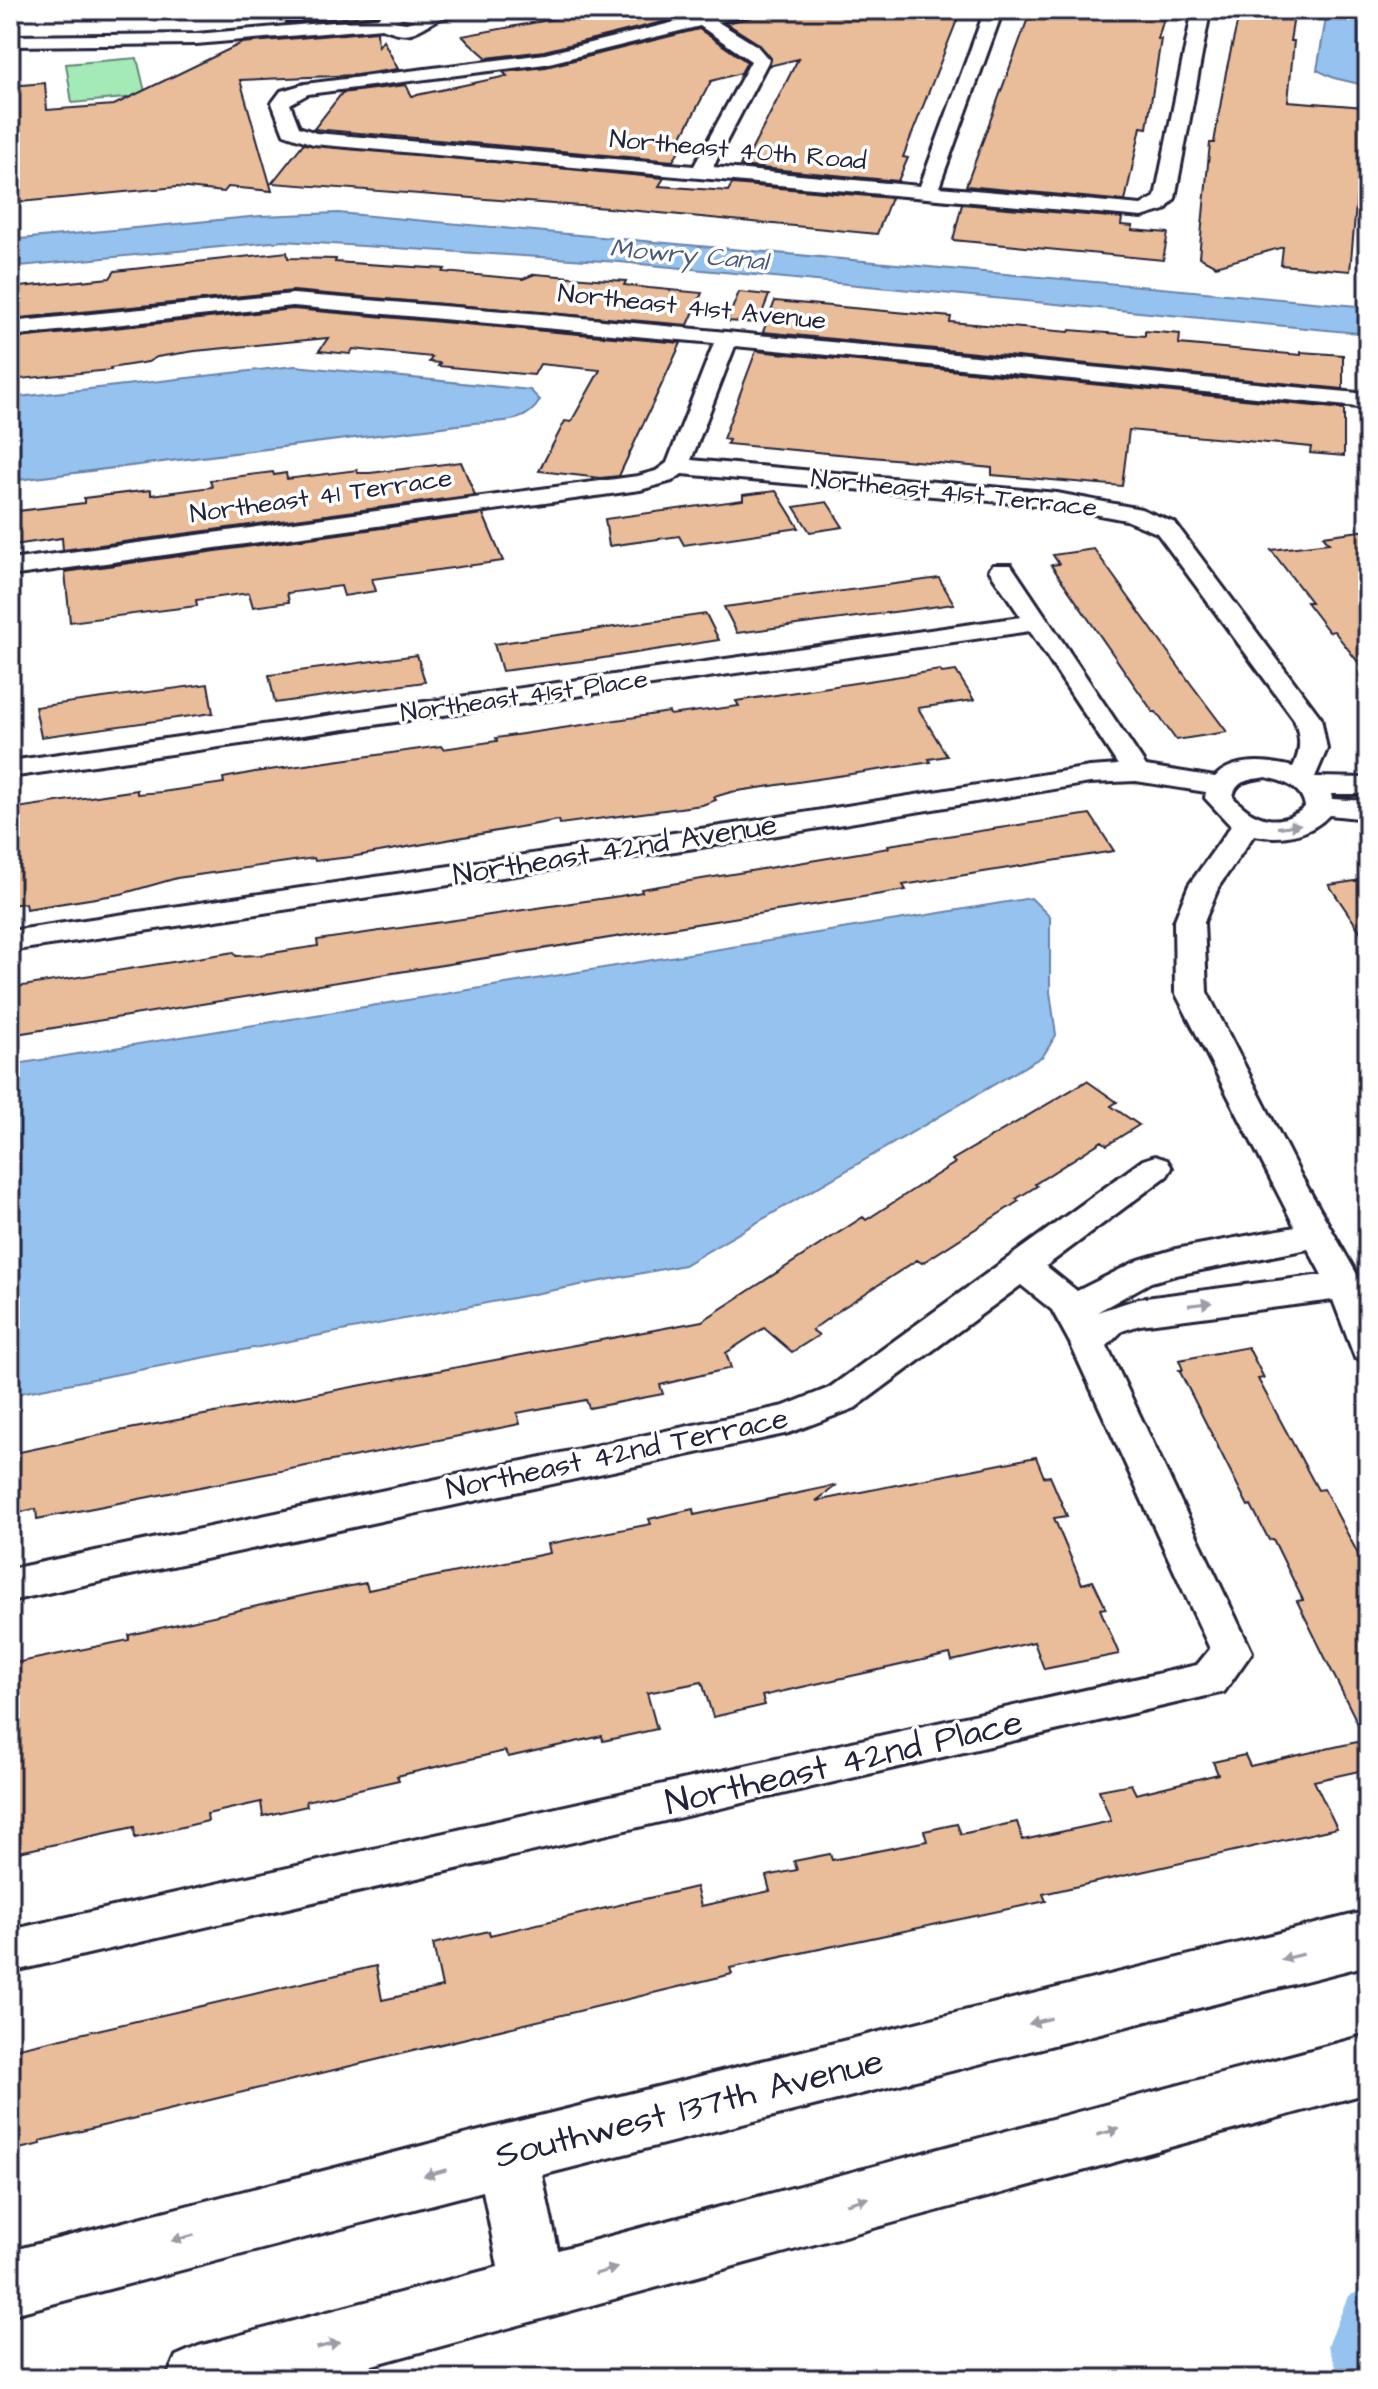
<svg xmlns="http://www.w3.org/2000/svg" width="1378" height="2389" font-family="'Architects Daughter',sans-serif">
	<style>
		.green { fill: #a3eab7; stroke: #628679; stroke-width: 2 }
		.water { fill: #96c2f0; stroke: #6882a8; stroke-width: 2 }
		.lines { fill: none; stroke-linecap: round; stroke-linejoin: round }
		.canal { fill: #96c2f0; fill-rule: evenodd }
		.building { fill: #e9bd99; stroke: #22223b; stroke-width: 2 }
		.minor-casing { stroke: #22223b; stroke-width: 6 }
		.secondary-casing { stroke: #22223b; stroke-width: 6 }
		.minor { fill: #fff; fill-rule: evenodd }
		.secondary { fill: #fff; fill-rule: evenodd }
		.oneway { fill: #9c9ca7 }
		.labels { text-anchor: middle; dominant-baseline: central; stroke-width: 7; stroke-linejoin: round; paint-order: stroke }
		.far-street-label { font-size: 26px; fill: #22223b; stroke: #fff }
		.far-water-label { font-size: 26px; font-style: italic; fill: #4b5a7a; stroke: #fff }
		.street-label { font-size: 30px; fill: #22223b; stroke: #fff }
		.near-street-label { font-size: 36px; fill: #22223b; stroke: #fff }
	</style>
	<rect width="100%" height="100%" fill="#fff"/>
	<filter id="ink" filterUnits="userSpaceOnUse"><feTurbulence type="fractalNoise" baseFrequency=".0125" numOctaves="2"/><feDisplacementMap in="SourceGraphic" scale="16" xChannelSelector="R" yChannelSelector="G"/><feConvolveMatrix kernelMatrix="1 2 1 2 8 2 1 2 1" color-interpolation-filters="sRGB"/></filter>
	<g filter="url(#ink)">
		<path class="green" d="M137 58 146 96 72 103 66 64Z"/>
		<path class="water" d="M1334 10H1368V86L1334 78 1317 70 1326 18Z
			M338 213 1368 307V334L619 262 283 241 10 267V240L260 216Z
			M295 366 530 390 540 400C527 425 499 421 474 423L10 481V398Z
			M1031 898 1050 917V992L1056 1035 1043 1056 684 1265 10 1395V1065Z"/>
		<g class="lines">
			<path class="canal" d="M1368 2288V2379H1341L1328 2346 1348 2296Z"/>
		</g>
		<path class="building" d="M313 10H376L377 15 285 23Z
			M602 10H711L544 51 487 58 462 36Z
			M757 10H961L903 157 908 158 898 181 740 166 744 157H748L798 59 769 66 771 58 759 44 726 23 752 17Z
			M1031 10H1095L1164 18 1158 39H1161L1147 128 1141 127 1125 201 966 186Z
			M1244 10H1295L1290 41H1294L1288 101 1365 107 1350 271 1281 265 1283 247 1216 266 1199 257 1210 143H1214L1226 72 1239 15H1243Z
			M699 29 747 62 741 73 711 81 681 138H686L673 161 314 129 342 93 406 85 412 96 507 76 503 72 546 67Z
			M377 31 378 47 383 40 398 69 356 75 240 80 272 191 228 187 224 192 177 187 10 203V86L45 83 47 110 114 105 242 43Z
			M303 144 664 178 659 186 728 191 732 184 891 198 877 234 608 208 272 183Z
			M962 204 1122 218 1121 225 1133 226 1132 230 1168 233 1163 260 953 240Z
			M287 252 288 258 336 259 335 262 445 269 443 272 523 279 535 274 596 279 626 281 624 285 649 288 702 293 688 325 293 291 10 319V288L110 278 115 271Z
			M739 292 769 295 758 323 727 321Z
			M775 301 951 317 950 322 1069 332 1070 330 1145 336V331L1180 334 1179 344 1301 355V352L1343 355V389L763 332Z
			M293 309 681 343 619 476 600 478 539 471 565 421 571 422 600 370 540 364 534 375 438 366 440 363 429 362 432 357 353 349 350 354 319 351 328 338 195 351 157 357 148 362 110 368 111 370 10 380V339Z
			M756 351 1344 409V456L1310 453 1311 447 1129 430 1122 486 992 475V468L727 444 729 440 723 439Z
			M461 462 475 495 63 550 62 538 14 545 10 541V512L84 503V498L151 490V495L212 487 210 480 273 472 274 475 286 473 287 479 357 470 358 473H370Z
			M776 491 799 528 684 545 679 536 609 546 605 519 743 500V495Z
			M827 502 843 527 810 532 794 507Z
			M483 514 503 561 372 579 376 591 344 596 341 586 287 593 289 602 253 607 249 593 196 600 197 606 70 622 65 572Z
			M1368 530V675L1334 631 1329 632 1306 602H1311L1271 550 1329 543 1323 536Z
			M1094 549 1191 684 1227 732 1176 740 1156 712H1153L1051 565 1059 564 1053 555Z
			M939 578 954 604 737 633 724 607Z
			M706 614 719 640 597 659 502 671 494 644Z
			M417 655 425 682 275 703 269 675Z
			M940 670 942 673 956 671 974 700 918 708 947 756 929 759 931 762 731 792 714 797 716 800 702 805 560 824 559 820 351 857 315 861 314 858 177 878 121 894 26 909 25 903 10 905V809L137 790V794L162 792 224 783 223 778 255 772 441 746 443 749 497 741 496 738 669 712 670 715 739 706 736 701Z
			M208 684 213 713 41 737 35 707Z
			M1090 814 1114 851 903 885 906 890 10 1035V988L234 952 236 956 259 955 318 946 317 940 620 896 642 892 641 889 889 848 888 845Z
			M1368 879V943L1329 885Z
			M1087 1081 1117 1102 1111 1106 1139 1125 1107 1145 1102 1141 1035 1184 1037 1186 1016 1199 1019 1201 922 1263 917 1260 841 1309 812 1330 819 1335 792 1352 764 1328 726 1353 731 1368 660 1385 663 1394 589 1408 586 1400 517 1413 520 1424 37 1519 36 1509 10 1514V1454L124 1430 702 1321 863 1217 866 1220 925 1182 955 1163 952 1160Z
			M1248 1347 1264 1378 1258 1379 1318 1490 1324 1489 1368 1573V1769L1314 1781 1337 1828 1043 1894 1046 1901 730 1968 732 1974 40 2141 41 2144 10 2151V2050L376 1966 382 2000 442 1987 433 1944 489 1931 490 1935 696 1887 701 1906 770 1891 766 1876 797 1870 794 1861 830 1854 832 1860 927 1841 924 1831 957 1824 961 1834 1017 1822 1023 1840 1111 1821 1099 1790 1131 1784 1136 1794 1218 1774 1213 1762 1245 1755 1250 1766 1366 1740 1297 1601 1303 1600 1273 1539 1269 1540 1251 1505 1248 1506 1179 1370H1183L1179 1360Z
			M1036 1457 1044 1477 1050 1476 1067 1516 1054 1518 1082 1584 1093 1581 1106 1608 1100 1609 1119 1654 1044 1669 1034 1642 952 1661 950 1654 762 1696 765 1705 713 1717 702 1682 647 1693 657 1729 603 1741 602 1736 508 1757 505 1751 397 1776 399 1780 306 1801 307 1806 263 1816 261 1802 207 1814 208 1821 135 1838 134 1827 10 1854V1664L129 1640V1635L315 1593 366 1583 368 1590 550 1553 548 1544 651 1524 649 1519 693 1509 694 1515 837 1485 816 1501Z"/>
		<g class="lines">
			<defs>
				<path id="minor" d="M476 10 473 14C462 16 445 15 435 21 413 33 410 39 382 28L196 44 10 46V36L196 34 378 18 383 12 393 10ZM402 18 416 20 406 23 394 21Z
					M724 10H754L751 14 718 22 757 46 769 60 713 167 920 186 985 10H1003L939 187 1141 205 1155 197 1191 19 1180 10H1201L1209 17 1175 198 1165 210 1142 217 313 144 284 134 272 103 281 91 305 84 545 54ZM700 26 751 61 694 166 316 133 299 127 290 104 308 94 545 64Z
					M293 294 541 314 1368 394V408L735 346 691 460 1057 493 1141 509 1175 523 1321 718 1327 749 1315 777 1368 778V794H1331L1332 799 1368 801V819L1329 815C1310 836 1281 840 1254 835L1219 886 1204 922 1207 992 1301 1176 1363 1285 1368 1299V1362L1355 1358 1333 1300 1140 1325 1122 1331 1107 1346 1252 1652 1224 1692 10 1972V1930L1197 1665 1210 1649 1070 1343 1052 1310 1021 1285 855 1408 789 1433 10 1601V1569L784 1406 829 1388 1143 1160 1155 1156 1167 1160 1172 1168 1167 1176 1046 1266 1077 1291 1139 1260 1176 1249 1295 1227 1175 992 1174 922 1189 885 1231 826 1205 798 1206 792 1136 781 1090 783 741 841 10 951V931L741 823 1090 767 1118 765 1030 631 10 777V761L1021 617 989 570 993 565H1011L1146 766 1215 777C1234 757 1269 761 1293 767 1302 749 1300 736 1294 719L1157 533 1126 520 1057 507 682 474 672 481 640 490 10 576V560L638 476 656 471 667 463 714 343 293 306 10 336V322ZM1266 777C1284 781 1303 788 1305 807 1280 829 1253 820 1233 797 1236 779 1251 780 1266 777ZM1308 1249 1322 1275 1138 1299 1097 1312 1151 1282 1176 1275Z"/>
				<path id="secondary" d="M1368 1911V1965L542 2175 558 2250 1368 2035V2093L321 2379H166L176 2356 199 2346 498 2267 483 2191 10 2315V2251L507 2124Z"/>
			</defs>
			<use href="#minor" class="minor-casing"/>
			<use href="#secondary" class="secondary-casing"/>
			<use href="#minor" class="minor"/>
			<use href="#secondary" class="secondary"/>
		</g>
		<defs><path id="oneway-solid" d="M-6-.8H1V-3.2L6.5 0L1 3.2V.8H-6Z" transform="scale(2)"/></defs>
		<g class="oneway">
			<use href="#oneway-solid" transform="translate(1289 826) rotate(-8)"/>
			<use href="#oneway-solid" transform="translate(1200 1304) rotate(-7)"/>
			<use href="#oneway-solid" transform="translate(1292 1957) rotate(166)"/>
			<use href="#oneway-solid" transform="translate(1040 2021) rotate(166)"/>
			<use href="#oneway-solid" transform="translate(1108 2132) rotate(-15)"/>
			<use href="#oneway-solid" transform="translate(435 2173) rotate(165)"/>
			<use href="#oneway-solid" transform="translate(857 2201) rotate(-16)"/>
			<use href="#oneway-solid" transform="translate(183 2238) rotate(165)"/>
			<use href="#oneway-solid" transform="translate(606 2271) rotate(-16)"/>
			<use href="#oneway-solid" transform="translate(328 2345) rotate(-15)"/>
		</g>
	</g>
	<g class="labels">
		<g class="far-street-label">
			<text transform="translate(738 150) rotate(5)">Northeast 40th Road</text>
			<text transform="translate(692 307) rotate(6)">Northeast 41st Avenue</text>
			<text transform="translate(954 493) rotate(6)">Northeast 41st Terrace</text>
			<text transform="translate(321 496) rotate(-8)">Northeast 41 Terrace</text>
			<text transform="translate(524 696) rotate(-8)">Northeast 41st Place</text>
		</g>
		<g class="far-water-label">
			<text transform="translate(689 255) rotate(5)">Mowry Canal</text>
		</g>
		<g class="street-label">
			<text transform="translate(615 850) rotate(-9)">Northeast 42nd Avenue</text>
			<text transform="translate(617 1454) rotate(-12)">Northeast 42nd Terrace</text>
		</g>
		<g class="near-street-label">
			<text transform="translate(844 1763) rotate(-13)">Northeast 42nd Place</text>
			<text transform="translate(689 2109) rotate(-14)">Southwest 137th Avenue</text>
		</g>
	</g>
	<rect width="1378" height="2389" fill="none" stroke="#fff" stroke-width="40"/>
	<rect x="20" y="20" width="1338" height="2349" fill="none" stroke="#22223b" stroke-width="3" filter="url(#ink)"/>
</svg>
